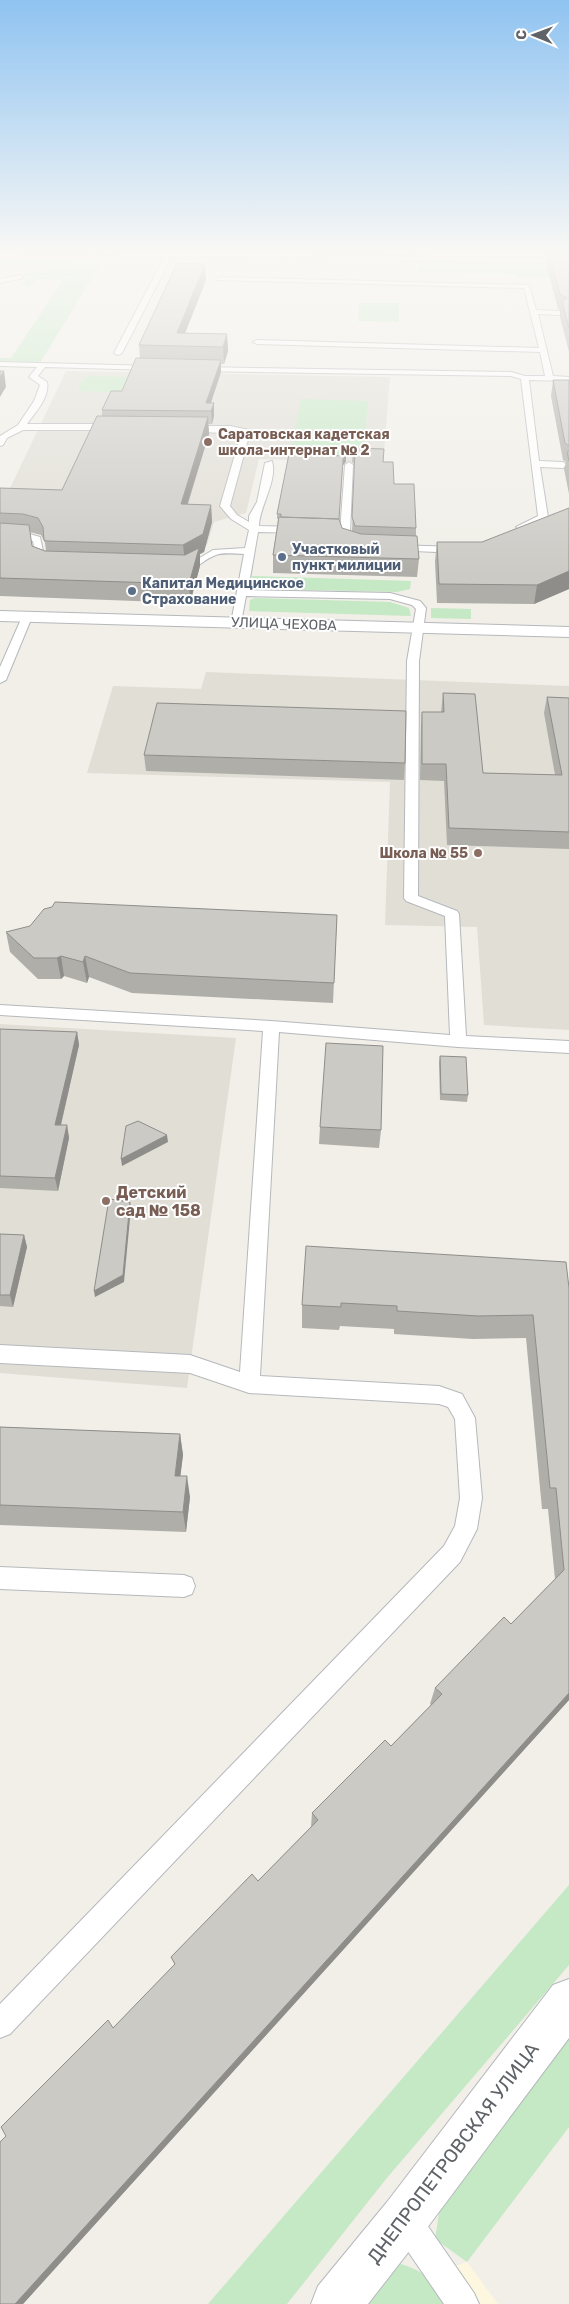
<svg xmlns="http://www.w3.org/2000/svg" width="569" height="2304" font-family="Rubik,sans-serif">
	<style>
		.commercial { fill: #fef7e0 }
		.education { fill: #e1ded6 }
		.green { fill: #c5e8c5 }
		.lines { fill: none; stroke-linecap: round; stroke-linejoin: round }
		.service-casing { stroke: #b5b8bc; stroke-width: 2 }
		.minor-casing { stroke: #b5b8bc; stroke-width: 2 }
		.tertiary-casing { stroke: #b5b8bc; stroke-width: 2 }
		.service { fill: #fff; fill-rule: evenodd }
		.minor { fill: #fff; fill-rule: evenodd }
		.tertiary { fill: #fff; fill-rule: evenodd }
		.wall { fill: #afaea9; fill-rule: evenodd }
		.shaded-wall { fill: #8f8d8a }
		.building { fill: #cccac5; stroke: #8f8d8a }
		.education-dot { fill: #8d6e63; stroke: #fff; stroke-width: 2 }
		.service-dot { fill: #5c6f8a; stroke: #fff; stroke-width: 2 }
		.labels { text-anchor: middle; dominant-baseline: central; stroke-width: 4; stroke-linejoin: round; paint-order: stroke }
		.far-education-label { font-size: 14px; font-weight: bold; fill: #785e54; stroke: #fff; text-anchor: start }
		.far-service-label { font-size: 14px; font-weight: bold; fill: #4e5e75; stroke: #fff; text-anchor: start }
		.far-street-label { font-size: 14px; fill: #5f6368; stroke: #fff }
		.education-label { font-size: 16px; font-weight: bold; fill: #785e54; stroke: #fff; text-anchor: start }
		.near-street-label { font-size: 19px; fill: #5f6368; stroke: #fff }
	</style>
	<rect width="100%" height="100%" fill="#f1efe8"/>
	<path class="commercial" d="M467 2262 498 2304H367L373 2296Z"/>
	<path class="education" d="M66 371 390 377 383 463 259 459 246 513 214 522 207 545 46 540 51 527 37 533 0 532 2 505Z
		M206 672 569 686V1030L484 1025 477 927 385 925 390 782 87 773 113 686 201 689Z
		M0 1024 236 1038 187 1388 0 1373Z"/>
	<path class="green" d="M84 251H569V260Z
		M0 260 103 262 93 277 23 276 25 272H44L48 266 0 265Z
		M418 260 569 262 562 278H518L517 274 418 272Z
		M27 277 92 278 40 363 0 362V358H11L63 280 36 279 30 286 22 285Z
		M359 303H399V322L358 321Z
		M90 376 172 378 161 394 82 391 78 388 84 378Z
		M301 399 368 401 363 456 290 454Z
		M252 576 411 581 410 589 397 592 263 589 253 585Z
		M255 598 390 602 409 608 411 616 249 611 250 600Z
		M431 608 471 609V619L431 618Z
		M569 1885V1965L386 2179 287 2304H208Z
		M569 2038V2127L467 2262 435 2239 440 2207Z
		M391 2262C423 2268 430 2278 447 2304H353Z"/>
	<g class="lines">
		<defs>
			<path id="service" d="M0 251H116L569 259V263L172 256 122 353 118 355 114 353 165 256 0 253Z
				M21 275 23 278 0 283V279Z
				M218 277 529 285 536 310 559 311 563 313 559 315 538 314 553 376 569 377V381L529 380 539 461 563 462 567 465 563 468 540 467 548 517 546 519 524 529 521 530 516 527 538 516 521 379 511 376 199 371 195 369 199 367 511 372 525 376H545L540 352 257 344 253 342 257 340 539 348 524 288 216 280Z
				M0 362 155 366 159 368 155 370 45 367 38 376 47 382C50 397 35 413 27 424H116L120 427 116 430H23L7 438 3 445 0 446V436L18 425 34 401 40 385 29 377 37 367 0 366Z
				M181 426H230L249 430 250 432 230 506 237 515 249 522V516L257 502 265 463 272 461C278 481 259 507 259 526L300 527 305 530 300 533 258 532 248 590 390 593 420 601 426 608 419 661 418 896 457 911 459 914 466 1036 569 1041V1053L458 1047 279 1032 260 1376 439 1386 462 1394 475 1418 482 1498 477 1529 460 1562 10 2034 0 2038V2004L444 1546 455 1526 460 1498 455 1419 448 1407 439 1404 249 1393 190 1373 0 1363V1345L190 1355 240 1372 263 1031 0 1015V1005L271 1021 450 1035 445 916 406 901 404 898 407 661 416 609 412 605 390 599 246 596 241 623 236 626 232 625 231 623 244 554C235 554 225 552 216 555 201 560 195 574 176 570L175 568 176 566 191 563 213 550 245 548 249 530 231 519 220 506 241 434 184 431 181 430Z
				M349 462 353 465 350 532 345 535 340 532 345 465Z
				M0 532 26 533 40 537 45 560 54 564 49 567 37 564 33 541 0 538Z
				M395 545 459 547 464 550 459 553 391 550 390 548Z
				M27 614 32 617 6 680 0 683V667L22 617Z
				M0 1567 184 1575 192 1578 195 1586 192 1594 184 1597 0 1589Z
				M405 2205 416 2209 474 2293 479 2304H444L394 2231 390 2220 394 2209Z"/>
			<path id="minor" d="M569 1979V2038L421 2236 368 2304H311L318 2286 387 2202 553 1985Z"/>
			<path id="tertiary" d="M0 611 569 627V637L0 621Z"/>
		</defs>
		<use href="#service" class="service-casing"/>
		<use href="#minor" class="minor-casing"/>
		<use href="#tertiary" class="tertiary-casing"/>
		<use href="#service" class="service"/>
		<use href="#minor" class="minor"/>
		<use href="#tertiary" class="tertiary"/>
	</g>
	<path class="wall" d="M547 251H569V352L560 317V310L558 309 546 264Z
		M206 280 185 333 227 334 228 351 224 364H221V372L211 403H214V416L212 424H208L209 434 188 504 211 505 212 522 204 552 200 554V566L190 603 0 596V488L62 490 102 416V410L122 391 140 359 139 345ZM30 532 41 535 45 543 46 551 32 546Z
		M553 380H569V494L564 469 566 462 563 460 551 396Z
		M353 448 383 462 416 528V536L419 559 417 577 273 573V555L278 519H277V514L346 462 343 465 339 519 342 528 352 531 355 465 352 462Z
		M569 508V589L534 604 437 603 435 561 437 542H482Z
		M443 693 483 773 555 775 544 713 547 697 569 698V849L447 845 444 781 420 780 421 728 422 712H441Z
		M144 755 405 763 404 780 146 771Z
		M337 915 333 1003 132 993 89 977 87 983 64 976 61 979H38L10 952 6 932Z
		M0 1029 77 1032 79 1045 61 1125H67L69 1138 58 1191 0 1188Z
		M440 1056 468 1095 467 1102 440 1100 439 1063Z
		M320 1127 381 1130 379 1148 319 1144Z
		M0 1234 24 1235 27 1247 13 1307 0 1306Z
		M569 1288V1700L23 2304H0L114 2027 175 1965 171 1957 258 1881 311 1827 312 1813 391 1746 431 1705 430 1704 435 1688 511 1624 555 1579 548 1509H542L526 1338 473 1339 394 1334V1329L340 1326 339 1330 302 1328V1305Z
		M0 1427 180 1434 183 1455 180 1476 190 1497 186 1532 0 1525Z"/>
	<path class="shaded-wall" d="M205 264 206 280 180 346 177 333Z
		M227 334 228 351 224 364 223 347Z
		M221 360V372L208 411 206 403Z
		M4 371 6 387 0 397V377Z
		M214 403V416L212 424 211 411Z
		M208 417 209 434 182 521 181 504Z
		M346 456V462L343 465V459Z
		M211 505 212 522 204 552 200 554V566L190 603 189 584 185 563 183 545Z
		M569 571V589L534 604 537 585Z
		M61 956 64 976 61 979 57 958Z
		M85 956 89 977 87 983 83 962Z
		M77 1032 79 1045 58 1137 55 1125Z
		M67 1125 69 1138 58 1191 55 1178Z
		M167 1135 168 1142 122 1166 121 1159Z
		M130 1202 131 1208 124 1282 95 1297 94 1291Z
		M24 1235 27 1247 13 1307 10 1295Z
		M180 1434 183 1455 178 1496 175 1476Z
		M187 1476 190 1497 186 1532 183 1512Z
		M569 1693V1700L23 2304H15Z"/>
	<path class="building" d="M548 251H569V328L562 302 567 298 560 294Z
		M177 263 205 264 177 333 227 334 223 347 139 345Z
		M136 358 221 360 206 403H214L211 411 102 410 111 391H122Z
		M0 371H4L0 377Z
		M553 380H569V446L565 443Z
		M97 416 208 417 181 504 211 505 203 534 183 545 47 541 44 540 43 527 38 518 23 514 0 513V488L62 490Z
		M353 448 384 449 383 462H393L394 484H414L416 528 355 526 352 517 355 451Z
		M569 450V461L567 452Z
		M289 454 346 456 343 459 339 519 281 517V514H277Z
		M569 508V571L537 585 439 584 437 542H482Z
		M279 517 339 519 342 528 361 534 417 536 419 559 273 555Z
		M0 523 29 525 32 546 45 551 185 555 199 548 189 584 0 578Z
		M443 693 475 694 483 773 562 775 547 697 569 698V832L449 828 446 764H422V712H444Z
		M157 703 406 711 405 763 144 755Z
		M55 902 337 915 334 983 130 973 85 956 83 962 61 956 57 958H34L6 932 30 926 44 909 52 907Z
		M0 1029 77 1032 55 1125H67L55 1178 0 1176Z
		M326 1043 383 1046 381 1130 320 1127Z
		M440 1056 466 1057 468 1095 441 1094Z
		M138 1121 167 1135 121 1159 126 1126Z
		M109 1199 130 1202 123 1275 94 1291Z
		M0 1234 24 1235 10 1295H0Z
		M306 1246 566 1262 569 1288V1693L15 2304H0V2142L6 2136 1 2127 108 2020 113 2028 142 1998 175 1964 171 1957 252 1874 258 1881 318 1820 312 1813 385 1740 391 1746 442 1694 435 1688 504 1617 511 1624 564 1570 556 1488H550L533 1315 478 1316 397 1311V1306L341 1303V1307L302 1305Z
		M0 1427 180 1434 175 1476H187L183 1512 0 1505Z"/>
	<linearGradient id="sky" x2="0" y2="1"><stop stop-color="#8fc3f1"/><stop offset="0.44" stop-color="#f9f8f5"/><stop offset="1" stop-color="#f9f8f5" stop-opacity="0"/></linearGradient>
	<rect width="569" height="574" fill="url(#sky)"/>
	<g class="education-dot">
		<circle cx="208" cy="442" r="5"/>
		<circle cx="478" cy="853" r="5"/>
		<circle cx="106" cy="1201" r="5"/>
	</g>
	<g class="service-dot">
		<circle cx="282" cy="557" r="5"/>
		<circle cx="132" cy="591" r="5"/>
	</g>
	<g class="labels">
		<g class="far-education-label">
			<text x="218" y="434">Саратовская кадетская<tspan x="218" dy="16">школа-интернат № 2</tspan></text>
			<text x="468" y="853" text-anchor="end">Школа № 55</text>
		</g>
		<g class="far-service-label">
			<text x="292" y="549">Участковый<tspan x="292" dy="16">пункт милиции</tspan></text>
			<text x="142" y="583">Капитал Медицинское<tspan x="142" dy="16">Страхование</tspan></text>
		</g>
		<g class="far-street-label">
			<text transform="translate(284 624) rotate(2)">УЛИЦА ЧЕХОВА</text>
		</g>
		<g class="education-label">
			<text x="116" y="1192">Детский<tspan x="116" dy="18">сад № 158</tspan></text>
		</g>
		<g class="near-street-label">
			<text transform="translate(453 2153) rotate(-53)">ДНЕПРОПЕТРОВСКАЯ УЛИЦА</text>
		</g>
	</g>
	<g transform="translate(534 35) rotate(271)" stroke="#ffffff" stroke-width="4" paint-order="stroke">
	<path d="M0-4L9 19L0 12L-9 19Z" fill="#5f6368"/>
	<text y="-8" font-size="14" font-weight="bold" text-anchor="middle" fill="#5f6368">С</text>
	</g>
</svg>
